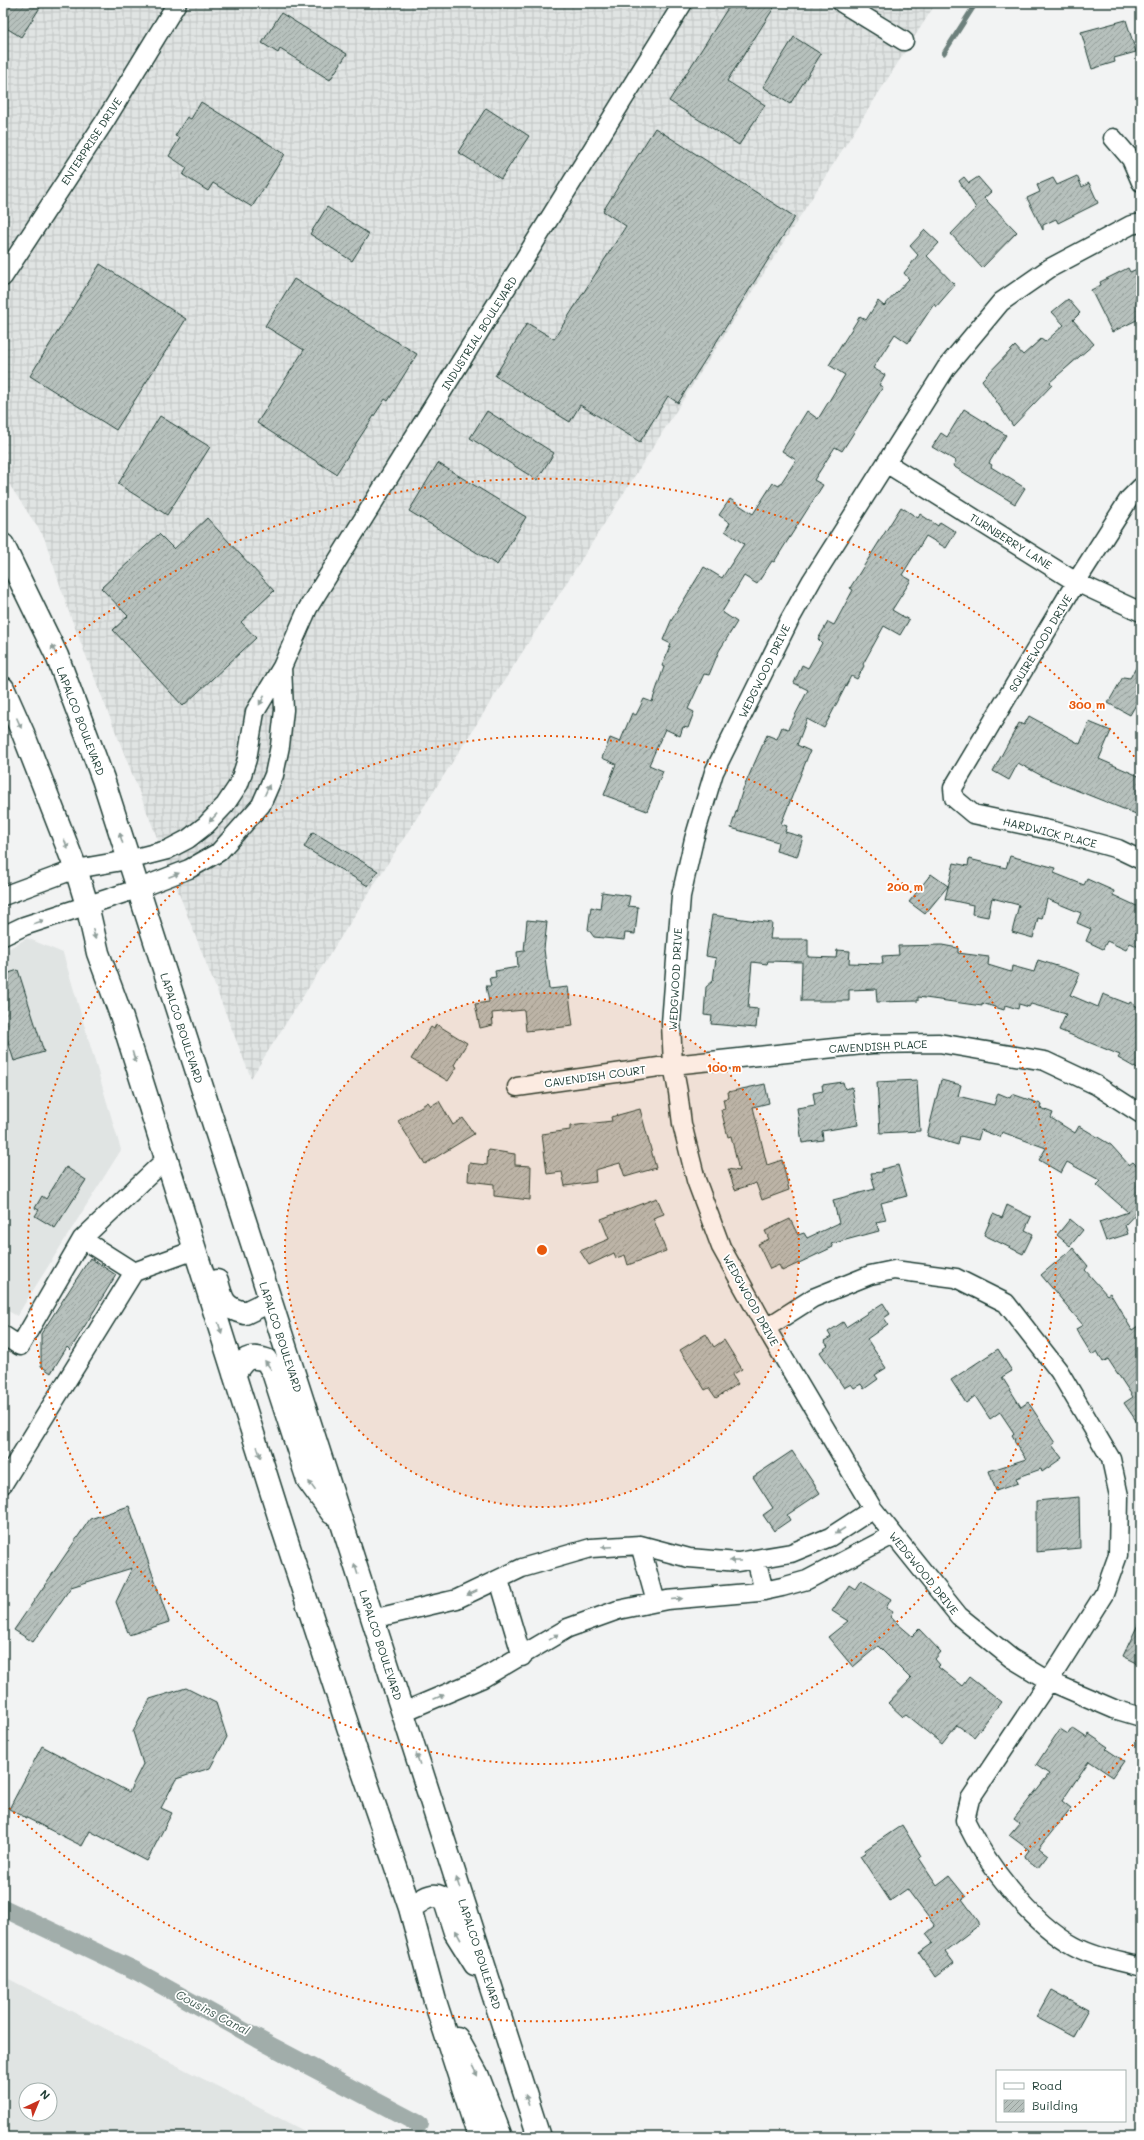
<svg xmlns="http://www.w3.org/2000/svg" width="1144" height="2140" font-family="Mali,sans-serif">
	<style>
		.built { fill: #e0e4e3; fill-rule: evenodd }
		.industrial { fill: url(#industrial-grid) }
		.lines { fill: none; stroke-linecap: round; stroke-linejoin: round }
		.stream { stroke: #6d807b; stroke-width: 5 }
		.canal { stroke: #a1adaa; stroke-width: 18 }
		.building { fill: url(#building-hatch); stroke: #1f3d34 }
		.minor-casing { stroke: #1f3d34; stroke-width: 21 }
		.major-casing { stroke: #1f3d34; stroke-width: 25 }
		.minor { stroke: #fff; stroke-width: 18 }
		.major { stroke: #fff; stroke-width: 22 }
		.oneway { fill: #8f9e9a }
		.ring { fill: none; stroke: #e8590c; stroke-width: 2; stroke-dasharray: 2 4 }
		.labels { text-anchor: middle; dominant-baseline: central; stroke-width: 3.5; stroke-linejoin: round; paint-order: stroke }
		.street-label { font-size: 11px; fill: #1f3d34; stroke: #fff }
		.water-label { font-size: 12px; font-style: italic; fill: #465f57; stroke: #fff }
		.centre { fill: #e8590c; stroke: #fff; stroke-width: 2 }
		.ring-label { font-size: 12px; text-anchor: middle; font-weight: bold; fill: #e8590c; stroke: #fff; stroke-width: 3.5; stroke-linejoin: round; paint-order: stroke }
	</style>
	<defs>
		<pattern id="industrial-grid" width="8" height="8" patternUnits="userSpaceOnUse"><rect width="8" height="8" fill="#e0e4e3"/><path d="M0 4h8M4 0v8" fill="none" stroke="#c0c4c3"/></pattern>
		<pattern id="building-hatch" width="6" height="6" patternUnits="userSpaceOnUse"><rect width="6" height="6" fill="#b7c1bd"/><path d="M-1 1l2-2M0 6l6-6M5 7l2-2" fill="none" stroke="#949e9a"/></pattern>
	</defs>
	<rect width="100%" height="100%" fill="#f2f3f3"/>
	<filter id="ink" filterUnits="userSpaceOnUse"><feTurbulence type="fractalNoise" baseFrequency=".025" numOctaves="2"/><feDisplacementMap in="SourceGraphic" scale="8" xChannelSelector="R" yChannelSelector="G"/><feConvolveMatrix kernelMatrix="1 2 1 2 8 2 1 2 1" color-interpolation-filters="sRGB"/></filter>
	<g filter="url(#ink)">
		<path class="built" d="M27 938 63 953 121 1150 17 1316 3 1308V952Z
			M3 1976 316 2137H3ZM26 2090H50V2114H26Z"/>
		<path class="industrial" d="M3 3H936L251 1078 70 615 44 537 3 475Z"/>
		<g class="lines">
			<path class="stream" d="M944 53 976 3"/>
			<path class="canal" d="M3 1908 136 1971 258 2039 419 2124"/>
		</g>
		<path class="building" d="M3 3H43L21 37 3 26Z
			M731 3H777L727 81 765 105 739 145 669 101Z
			M281 13 347 54 330 80 280 49 278 53 262 43Z
			M1126 20 1136 52 1114 58 1115 62 1092 69 1081 32Z
			M794 37 821 54 790 104 763 87Z
			M201 102 285 154 252 207 213 183 208 191 183 175 187 168 169 156 180 138 175 136 187 117 191 119Z
			M486 108 529 136 501 179 458 152Z
			M655 128 795 217 678 403 668 396 640 442 580 405 570 422 495 376 527 323 554 339 626 226 603 211Z
			M1077 176 1082 187 1089 183 1098 203 1058 223 1056 219 1043 225V230L1027 198 1040 192 1037 185 1053 178 1057 185Z
			M964 177 969 183 978 177 991 192 984 198 1017 232 982 268 951 234 976 208 959 181Z
			M327 207 369 234 352 261 310 234Z
			M925 230 939 243 927 256 955 285 936 307 934 304 908 343 895 334 873 368 885 375 879 385 883 387 842 451 835 447 814 480 823 485 774 562 772 561 757 584 744 576 722 612 737 622 719 651 709 675 704 674 688 709 694 712 688 728 683 727 680 736 665 729 649 765 663 771 647 811 604 795 616 764 602 758 610 738 620 742 632 713 636 715 644 699 652 702 664 667 662 666 671 644 663 640 671 621 704 567 722 578 744 544 725 531 730 523 719 515 730 499 753 514 773 483 779 486 796 460 782 451 807 411 818 419 845 375 829 365 860 316 866 320 878 301 884 306 909 279 904 273 918 255 910 246Z
			M100 264 186 319 116 430 30 376Z
			M1128 268 1130 272 1137 269 1141 277V318L1112 332 1091 290 1101 285 1100 282Z
			M294 279 417 354 388 401 385 399 336 474 257 423 304 350 265 326Z
			M1068 299 1080 313 1073 320 1094 344 1050 382 1052 385 1013 426 982 380 1015 346 1023 355 1041 339 1045 342 1064 325 1052 312Z
			M964 409 1006 435 989 463 992 465 991 467 1025 488 1015 504 953 466 956 461 932 447 941 433 947 437Z
			M487 411 554 453 537 480 470 438Z
			M160 416 210 447 167 515 118 484Z
			M438 463 526 517 497 565 409 511Z
			M901 507 918 518 920 514 938 526 940 522 956 532 946 548 926 536 902 575 911 580 892 610 909 620 900 635 884 626 863 664 864 666 857 679 851 676 824 728 807 719 797 745 810 751 781 824 787 826 785 832 803 837 797 857 776 851 778 842 731 828 743 789 767 735 777 739 782 727 788 729 808 690 794 683 802 665 808 668 822 643 818 639 828 622 834 625 853 590 850 588Z
			M207 518 274 591 241 622 256 638 183 706 113 630 128 616 101 588 159 534 174 549Z
			M1141 659V696L1130 715 1108 703 1123 677 1130 678Z
			M1029 716 1080 744 1089 722 1111 731 1099 759 1141 777V816L1046 778 1018 763 1009 780 993 771 1019 723 1024 725Z
			M313 832 378 871 368 886 304 847Z
			M1010 856 1056 868 1054 873 1084 885 1087 879 1114 891 1113 895 1141 908V948L1130 943 1126 950 1107 941 1103 949 1086 941 1091 929 1077 923 1081 913 1047 899 1042 919 1038 918 1033 938 1012 932 1019 905 992 898 988 917 972 914 973 905 945 899 954 863 968 866 969 859 1006 868Z
			M931 874 948 886 925 914 909 902Z
			M602 892 630 896 628 906 638 907 635 934 625 933 624 940 594 937 588 929 591 907 600 909Z
			M712 915 772 923 770 939H808V957L836 958 837 950 850 951 849 963 883 964 882 956 899 955 898 946 942 945 958 948V953L989 957 988 965 1011 972 1012 966 1034 972 1038 960 1073 971 1080 974 1070 995 1098 1007 1103 994 1129 1004 1130 1002 1141 1009V1071L1118 1058 1120 1055 1059 1030 1066 1014 1031 1004 1029 1007 1019 1004 1018 1009 1005 1005 1004 1010 982 1003V1006L918 997V1001L877 1002 876 989 849 990V1001H801L802 962 768 961 767 964 752 962 748 1008 758 1009 756 1028 711 1024 712 1016 704 1015 706 987 713 981 716 958 706 956Z
			M527 920 547 922 544 949 549 989 568 987 573 1026 526 1031 524 1010 492 1013 493 1025 480 1028 475 1004 489 1002 486 986H491L489 978 496 977 495 971 518 967 517 952 524 951Z
			M18 970 44 1052 14 1061 3 1026V975Z
			M436 1024 467 1043 454 1065 457 1067 448 1081 411 1059 431 1027 434 1029Z
			M917 1080 920 1131 880 1133 877 1082Z
			M941 1080 961 1085 958 1096 994 1105 998 1093 1010 1098 1012 1094 1041 1104 1040 1108 1053 1113 1051 1118 1075 1133 1079 1126 1111 1145 1129 1165 1133 1162 1141 1170V1208L1125 1225 1128 1234 1106 1241 1099 1222 1128 1212 1097 1185 1101 1181 1067 1162 1061 1173 1039 1160 1046 1148 1002 1132 1000 1137 981 1130 978 1140 960 1136 958 1145 927 1136Z
			M843 1082 845 1089 852 1087 858 1125 822 1131 823 1140 802 1143 797 1108 815 1105 813 1093 823 1091 822 1085Z
			M765 1084 769 1103 753 1107 767 1165 782 1160 789 1190 762 1200 756 1183 735 1190 728 1169 739 1171 731 1136 728 1137 721 1110 725 1109 723 1099 729 1098 728 1092Z
			M439 1101 453 1125 463 1118 474 1134 425 1164 398 1121 428 1102 431 1106Z
			M640 1109 656 1168 625 1177 620 1163 595 1170 596 1182 565 1186 562 1172 547 1174 542 1134 570 1130V1126L612 1121 611 1117Z
			M488 1150 515 1154V1165L531 1166 530 1200 494 1196V1184L468 1181 469 1163 487 1165Z
			M898 1165 907 1196 881 1203 886 1220 876 1222 879 1231 831 1244 833 1247 782 1271 779 1265 770 1269 758 1244 769 1239 765 1231 790 1219 798 1235 804 1233 807 1238 839 1223 833 1200 875 1189 871 1173 882 1172V1169Z
			M66 1167 86 1180 55 1228 35 1216 39 1210 35 1208 42 1196 46 1199Z
			M657 1198 664 1214 653 1218 666 1251 628 1265 625 1255 616 1258 614 1253 589 1265 580 1251 609 1239 601 1219Z
			M1007 1205 1031 1217 1025 1230 1033 1234 1023 1254 984 1235 993 1214 1002 1218Z
			M1070 1219 1083 1230 1070 1246 1057 1235Z
			M1073 1248 1088 1266 1085 1270 1107 1295 1110 1293 1132 1330 1141 1324V1428L1124 1403 1133 1397 1108 1359 1103 1362 1097 1351 1092 1355 1076 1329 1083 1325 1041 1275Z
			M90 1258 116 1275 70 1350 67 1347 51 1373 41 1366V1334Z
			M883 1303 890 1314 884 1318 888 1324 867 1339 886 1368 875 1375 878 1379 864 1389 861 1384 854 1388 851 1384 844 1388 820 1352 828 1346 824 1341 831 1337 828 1332 843 1322 846 1327Z
			M706 1334 714 1347 724 1340 742 1369 732 1375 738 1384 716 1398 709 1388 705 1390 680 1350Z
			M998 1349 1012 1371 1002 1377 1021 1407 1028 1402 1055 1443 1052 1445 1062 1458 1042 1472 1041 1469 1016 1478 1018 1483 996 1491 989 1471 1026 1459 1014 1441 1015 1440 1012 1435 1014 1433 1000 1412 990 1419 975 1396 966 1403 951 1380Z
			M792 1451 820 1493 787 1515 790 1520 774 1531 763 1515 773 1508 753 1477Z
			M1079 1497 1080 1548 1036 1552V1501Z
			M129 1506 169 1622 129 1635 116 1602 132 1568 71 1587 33 1642 14 1630 90 1519Z
			M861 1580 891 1599 886 1608 893 1612 890 1617 912 1636 919 1629 941 1652 935 1659 940 1665 938 1667 962 1686 969 1677 1001 1702 974 1737 957 1725 942 1744 906 1715 903 1717 888 1703 911 1679 878 1646 853 1667 828 1637 848 1621 832 1611 849 1585 855 1589Z
			M1141 1618V1665L1123 1656Z
			M186 1688 216 1703 227 1737 210 1768 176 1779 161 1808 172 1813 147 1861 90 1831 82 1846 9 1809 42 1746 129 1792 143 1764 133 1732 150 1699Z
			M1072 1728 1087 1738 1089 1734 1108 1747 1106 1749 1124 1761 1113 1777 1089 1761 1062 1801 1071 1808 1039 1848 1048 1855 1038 1868 1024 1857 1029 1850 1009 1835 1019 1823 1014 1819 1049 1774 1036 1765 1060 1729 1068 1734Z
			M902 1825 921 1856 919 1858 937 1885 949 1876 966 1897 962 1899 979 1922V1925L945 1951 954 1963 935 1977 919 1953 933 1943 926 1934 935 1926 907 1889 890 1901 860 1856 866 1852 865 1850Z
			M1051 1990 1088 2010 1073 2037 1036 2017Z"/>
		<g class="lines">
			<defs>
				<path id="minor" d="M842 3 904 41
					M1113 138 1131 159 1141 182
					M1141 223 1131 225 1050 268 1001 302 946 368 812 580 789 621 714 772 694 839 681 896 671 1023 673 1065 678 1092 682 1124 696 1180 721 1247 766 1328 873 1509 959 1616 1011 1658 1049 1681 1114 1709 1141 1717
					M3 277 105 121 177 3
					M886 463 1076 582 1141 612
					M1141 487 1129 499 1076 582 953 788 954 798 973 814 1054 831 1118 849 1141 860
					M3 896 76 869 128 860 167 850 188 839 206 825 225 805 239 784 247 759 255 712 282 667 308 608 683 3
					M3 936 24 926 137 889 189 869 219 852 261 805 274 775 280 746 284 710 282 667
					M517 1087 673 1065 872 1044 939 1043 1045 1061 1096 1085 1141 1114
					M134 1272 195 1250
					M766 1328 813 1298 870 1275 894 1270 956 1278 1006 1303 1059 1371 1111 1459 1119 1496 1118 1555 1104 1594 1049 1681 970 1799 965 1820C986 1864 1031 1923 1074 1946 1094 1957 1119 1961 1141 1967
					M3 1335 20 1346 82 1239 166 1159
					M3 1484 134 1272 82 1239
					M640 1545 656 1602
					M756 1559 764 1591
					M499 1580 522 1657
					M372 1619 457 1599 522 1568 591 1548 640 1545 689 1558 738 1562 791 1553 830 1537 873 1509
					M403 1712 483 1678 568 1628 618 1610 667 1600 759 1592 782 1587 807 1580 893 1535"/>
				<path id="major" d="M3 545 57 656 103 779 539 2137
					M3 688 23 733 76 869 87 905 98 953 121 1015 283 1529 358 1757 410 1908 435 2001 479 2137
					M217 1281C222 1301 224 1308 245 1313L270 1301
					M234 1374C245 1358 247 1355 266 1360L273 1372 308 1480 332 1513
					M410 1908C421 1901 434 1889 445 1901L455 1932 475 1964
					M457 2038 477 2074 501 2137"/>
			</defs>
			<use href="#minor" class="minor-casing"/>
			<use href="#major" class="major-casing"/>
			<use href="#minor" class="minor"/>
			<use href="#major" class="major"/>
		</g>
		<defs><path id="oneway-solid" d="M-6-.8H1V-3.2L6.5 0L1 3.2V.8H-6Z"/></defs>
		<g class="oneway">
			<use href="#oneway-solid" transform="translate(54 650) rotate(-115)"/>
			<use href="#oneway-solid" transform="translate(262 700) rotate(120)"/>
			<use href="#oneway-solid" transform="translate(19 723) rotate(66)"/>
			<use href="#oneway-solid" transform="translate(267 790) rotate(-66)"/>
			<use href="#oneway-solid" transform="translate(213 818) rotate(133)"/>
			<use href="#oneway-solid" transform="translate(121 838) rotate(-107)"/>
			<use href="#oneway-solid" transform="translate(66 844) rotate(69)"/>
			<use href="#oneway-solid" transform="translate(174 875) rotate(-21)"/>
			<use href="#oneway-solid" transform="translate(39 922) rotate(-18)"/>
			<use href="#oneway-solid" transform="translate(94 934) rotate(77)"/>
			<use href="#oneway-solid" transform="translate(134 1057) rotate(73)"/>
			<use href="#oneway-solid" transform="translate(220 1328) rotate(72)"/>
			<use href="#oneway-solid" transform="translate(268 1365) rotate(-126)"/>
			<use href="#oneway-solid" transform="translate(259 1452) rotate(72)"/>
			<use href="#oneway-solid" transform="translate(312 1486) rotate(-126)"/>
			<use href="#oneway-solid" transform="translate(840 1531) rotate(147)"/>
			<use href="#oneway-solid" transform="translate(607 1547) rotate(177)"/>
			<use href="#oneway-solid" transform="translate(735 1561) rotate(-180)"/>
			<use href="#oneway-solid" transform="translate(356 1569) rotate(-108)"/>
			<use href="#oneway-solid" transform="translate(472 1593) rotate(155)"/>
			<use href="#oneway-solid" transform="translate(677 1599) rotate(-5)"/>
			<use href="#oneway-solid" transform="translate(554 1637) rotate(-32)"/>
			<use href="#oneway-solid" transform="translate(439 1697) rotate(-23)"/>
			<use href="#oneway-solid" transform="translate(418 1759) rotate(-108)"/>
			<use href="#oneway-solid" transform="translate(458 1883) rotate(-108)"/>
			<use href="#oneway-solid" transform="translate(458 1935) rotate(-119)"/>
			<use href="#oneway-solid" transform="translate(475 2071) rotate(63)"/>
			<use href="#oneway-solid" transform="translate(527 2100) rotate(-108)"/>
		</g>
	</g>
	<circle cx="542" cy="1250" r="257" fill="#e8590c" fill-opacity=".12"/>
	<g class="ring">
		<circle cx="542" cy="1250" r="257"/>
		<circle cx="542" cy="1250" r="514"/>
		<path d="M1137 1740A771 771 0 0 1 6 1805M6 695A771 771 0 0 1 1137 760"/>
	</g>
	<g class="labels">
		<g class="street-label">
			<text transform="translate(91 141) rotate(-57)">ENTERPRISE DRIVE</text>
			<text transform="translate(479 333) rotate(-58)">INDUSTRIAL BOULEVARD</text>
			<text transform="translate(1011 541) rotate(32)">TURNBERRY LANE</text>
			<text transform="translate(1040 643) rotate(-59)">SQUIREWOOD DRIVE</text>
			<text transform="translate(764 671) rotate(-64)">WEDGWOOD DRIVE</text>
			<text transform="translate(81 721) rotate(69)">LAPALCO BOULEVARD</text>
			<text transform="translate(1050 832) rotate(14)">HARDWICK PLACE</text>
			<text transform="translate(675 979) rotate(-87)">WEDGWOOD DRIVE</text>
			<text transform="translate(182 1028) rotate(72)">LAPALCO BOULEVARD</text>
			<text transform="translate(878 1046) rotate(-3)">CAVENDISH PLACE</text>
			<text transform="translate(595 1076) rotate(-8)">CAVENDISH COURT</text>
			<text transform="translate(751 1300) rotate(61)">WEDGWOOD DRIVE</text>
			<text transform="translate(281 1337) rotate(72)">LAPALCO BOULEVARD</text>
			<text transform="translate(924 1573) rotate(51)">WEDGWOOD DRIVE</text>
			<text transform="translate(381 1645) rotate(72)">LAPALCO BOULEVARD</text>
			<text transform="translate(480 1954) rotate(72)">LAPALCO BOULEVARD</text>
		</g>
		<g class="water-label">
			<text transform="translate(213 2012) rotate(28)">Cousins Canal</text>
		</g>
	</g>
	<circle cx="542" cy="1250" r="6" class="centre"/>
	<g class="ring-label">
		<text x="1087" y="709">300 m</text>
		<text x="905" y="891">200 m</text>
		<text x="724" y="1072">100 m</text>
	</g>
	<rect width="1144" height="2140" fill="none" stroke="#fff" stroke-width="16"/>
	<rect x="8" y="8" width="1128" height="2124" fill="none" stroke="#1f3d34" stroke-width="1.5" filter="url(#ink)"/>
	<rect x="996" y="2070" width="130" height="52" fill="#ffffff" stroke="#a5b1ae"/>
	<rect x="1004" y="2083" width="20" height="6" fill="#ffffff" stroke="#a5b1ae"/>
	<text x="1032" y="2090" font-size="12" fill="#1f3d34">Road</text>
	<rect x="1004" y="2100" width="20" height="12" fill="url(#building-hatch)" stroke="#a5b1ae"/>
	<text x="1032" y="2110" font-size="12" fill="#1f3d34">Building</text>
	<g transform="translate(38 2102) rotate(44)"><circle r="19" fill="#ffffff" stroke="#a5b1ae"/>
	<path d="M0-3L7 15L0 10L-7 15Z" fill="#c8321e"/>
	<text y="-6" font-size="11" font-weight="bold" text-anchor="middle" fill="#1f3d34">N</text>
	</g>
</svg>
